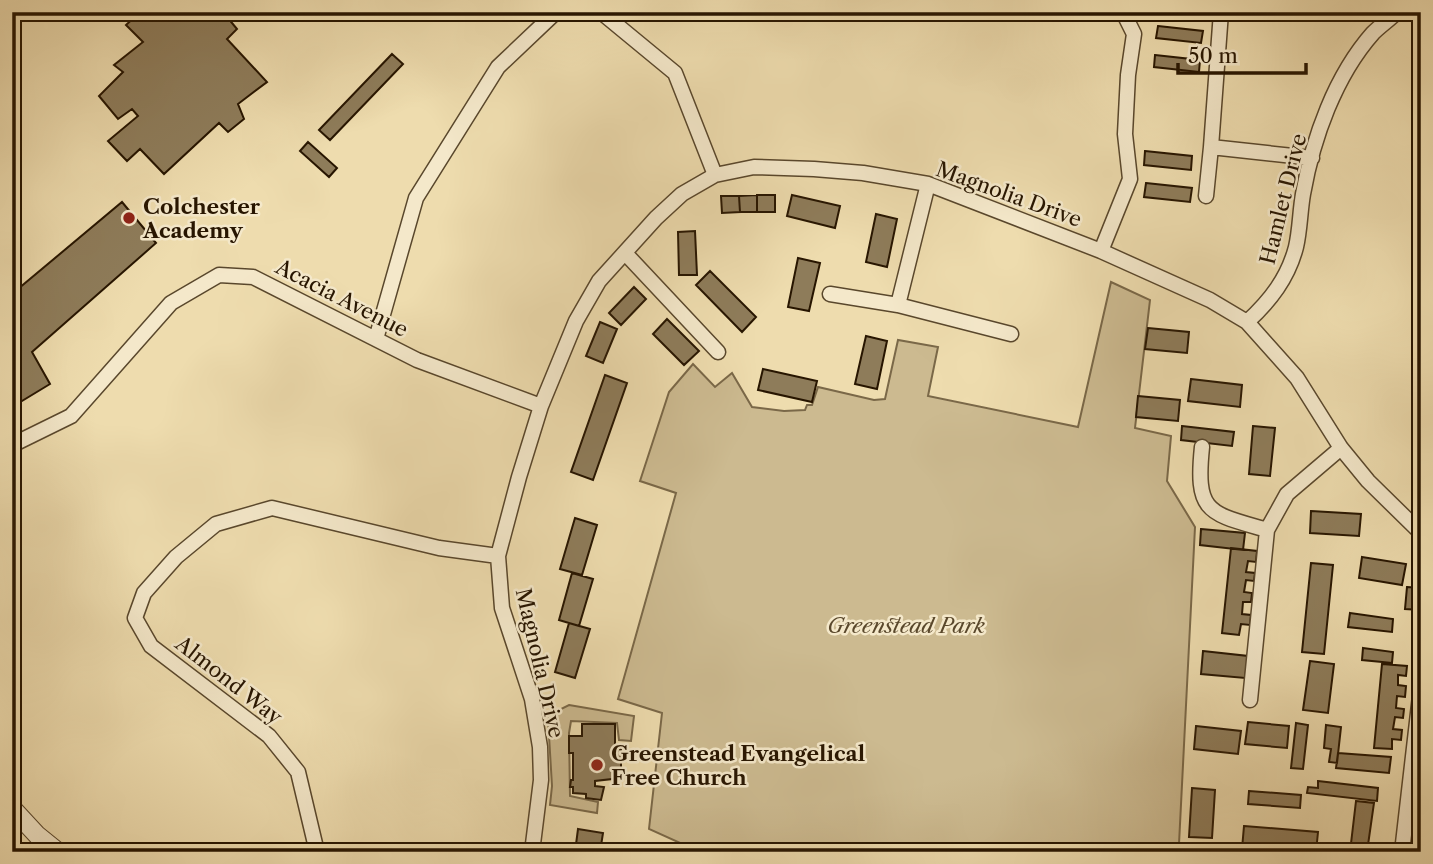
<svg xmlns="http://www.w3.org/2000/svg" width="1433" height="864" font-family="'Libre Caslon Text',serif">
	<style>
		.green { fill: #ccba90; stroke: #7a6848; stroke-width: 2 }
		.building { fill: #8e7c5a; stroke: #271500; stroke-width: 2 }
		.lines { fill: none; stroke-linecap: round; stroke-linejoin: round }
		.minor-casing { stroke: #59472c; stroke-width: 17 }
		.tertiary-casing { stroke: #59472c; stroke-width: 20 }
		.minor { stroke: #f4e8ca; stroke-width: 14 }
		.tertiary { stroke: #f4e8ca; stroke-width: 18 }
		.poi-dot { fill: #8f2418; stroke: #f4e8ca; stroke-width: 2.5 }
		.labels { text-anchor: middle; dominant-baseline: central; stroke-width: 5; stroke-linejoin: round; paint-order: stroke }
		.street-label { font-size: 21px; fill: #271500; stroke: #f4e8ca }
		.poi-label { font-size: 21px; font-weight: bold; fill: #271500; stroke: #f4e8ca; text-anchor: start }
		.park-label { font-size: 21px; font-style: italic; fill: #59472b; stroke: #f4e8ca }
	</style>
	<rect width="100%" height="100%" fill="#eedcae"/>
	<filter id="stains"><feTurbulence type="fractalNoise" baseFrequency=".00286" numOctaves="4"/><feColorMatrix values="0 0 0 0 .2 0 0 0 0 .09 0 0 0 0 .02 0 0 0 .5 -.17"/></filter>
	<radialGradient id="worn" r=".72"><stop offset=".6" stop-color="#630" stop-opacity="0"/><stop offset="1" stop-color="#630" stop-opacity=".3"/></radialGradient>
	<path class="green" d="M1111 282 1150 300 1135 428 1171 436 1167 481 1195 527 1179 844 1233 852H700L649 829 662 713 618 699 676 493 640 481 669 392 693 364 715 387 732 373 752 407 784 411 805 410 807 405H812L818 387 874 400 885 399 898 340 938 347 928 396 1078 427Z
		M569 705 634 716 631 741 619 740 617 723 571 721 569 733 570 796 598 802 597 813 550 805 552 786 548 719 553 713Z"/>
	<path class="building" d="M140 12H181L185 17 190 12H223L237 29 227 39 267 82 238 104 244 119 228 132 219 123 164 174 140 149 127 161 108 141 138 116 132 109 118 119 99 96 123 72 114 65 143 42 126 25Z
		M1158 26 1203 31 1201 43 1156 38Z
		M392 54 403 64 330 140 319 130Z
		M1155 55 1200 60 1199 72 1154 67Z
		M308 142 337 168 329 177 300 151Z
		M1145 151 1192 156 1191 170 1144 165Z
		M1146 183 1192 188 1190 202 1144 197Z
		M757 195V212H740L739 196Z
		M757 195H775V212H757Z
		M792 195 840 206 835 228 787 216Z
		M721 196H739L740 212 722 213Z
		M122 202 156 243 32 352 50 384 12 407V294Z
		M876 214 897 219 887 267 866 262Z
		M695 231 697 275H679L678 232Z
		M798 258 820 263 809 311 788 307Z
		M710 271 756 317 742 332 696 285Z
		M634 287 646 299 621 325 609 313Z
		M667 319 699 351 684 365 653 334Z
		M600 322 617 329 603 363 586 356Z
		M1148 328 1189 332 1187 353 1145 349Z
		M866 336 887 341 877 389 855 384Z
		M763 369 817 381 812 402 758 390Z
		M605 375 627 383 593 480 571 472Z
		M1191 379 1242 385 1240 407 1188 401Z
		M1138 396 1180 400 1178 421 1136 417Z
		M1182 426 1234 432 1232 446 1181 440Z
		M1253 426 1275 428 1270 476 1249 474Z
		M1311 511 1361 514 1359 536 1310 533Z
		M575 518 597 525 582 575 560 569Z
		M1201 529 1245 533 1243 550 1200 545Z
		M1231 548 1257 551 1256 562 1248 561 1246 572 1255 573 1254 581 1246 580 1244 592 1252 593 1251 602H1243L1242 614 1251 615 1250 625 1241 624 1239 635 1222 633Z
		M1362 557 1406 564 1402 585 1359 578Z
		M1311 563 1333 565 1324 654 1302 652Z
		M572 573 593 579 579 626 559 620Z
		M1407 587 1421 588V610L1405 609Z
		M1350 613 1393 619 1392 632 1348 627Z
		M569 623 590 629 575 678 555 672Z
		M1363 648 1393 652 1392 663 1362 660Z
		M1203 651 1248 656 1245 678 1201 674Z
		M1310 661 1334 664 1328 713 1303 710Z
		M1382 664 1407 666 1406 676 1398 675V685L1406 686 1405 697 1397 696 1396 708 1404 709 1403 718 1395 717 1393 729 1402 730 1401 740 1392 739V749L1374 748Z
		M1248 722 1289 726 1287 748 1245 744Z
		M1296 723 1308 725 1303 769 1291 768Z
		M582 724H615V749H621V778L595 781V786L604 787 601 800 586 798V794L573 793V787H570L571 780H573V753H569V736H582Z
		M1326 725 1341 727 1337 763 1329 762 1331 749 1324 748Z
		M1196 726 1241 731 1238 754 1194 749Z
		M1338 753 1391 757 1389 773 1336 768Z
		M1318 781 1378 788 1377 801 1307 793 1308 787 1318 788Z
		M1192 788 1215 790 1212 838 1189 837Z
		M1249 791 1301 795 1300 808 1248 804Z
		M1356 801 1374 803 1367 852H1350Z
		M1244 826 1318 832 1316 852 1242 849Z
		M578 829 603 833 600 852H575Z"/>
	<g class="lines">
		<defs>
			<path id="minor" d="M601 12 675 73 715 175
				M1221 12 1211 147 1312 158
				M1206 196 1211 147
				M1101 251 1130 179 1125 134 1128 75 1134 34 1123 12
				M625 253 718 352
				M830 294 898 305 1011 334
				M898 305 928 184
				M1247 322C1270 301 1288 278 1296 247 1300 230 1300 211 1303 194 1313 138 1335 76 1373 33 1380 26 1390 19 1397 12
				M376 339 416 198 498 67 556 12
				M12 445 71 416 171 303 219 275 253 277 417 360 541 406
				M1202 447C1195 514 1209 513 1267 530
				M1250 700 1267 530 1287 494 1341 448
				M317 852 298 772 269 736 151 646 135 618 144 593 176 557 216 524 272 508 439 548 498 556
				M532 852 541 780 540 747 532 699 502 608 498 556 519 477 541 406 576 321 599 281 656 218 682 194 715 175 754 167 814 169 863 173 928 184 1101 251 1210 300 1247 322 1297 378 1341 448 1368 481 1421 533
				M1402 852 1421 687"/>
			<path id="tertiary" d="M12 808 37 835 58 852"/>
		</defs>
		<use href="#minor" class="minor-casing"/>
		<use href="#tertiary" class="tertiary-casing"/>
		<use href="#minor" class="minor"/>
		<use href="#tertiary" class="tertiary"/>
	</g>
	<g class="poi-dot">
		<circle cx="129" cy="218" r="7"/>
		<circle cx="597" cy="765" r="7"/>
	</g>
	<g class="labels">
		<g class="street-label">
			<text transform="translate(1009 194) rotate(20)">Magnolia Drive</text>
			<text transform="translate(1283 199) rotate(-76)">Hamlet Drive</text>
			<text transform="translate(342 298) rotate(27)">Acacia Avenue</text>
			<text transform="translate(540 663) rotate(77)">Magnolia Drive</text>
			<text transform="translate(229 680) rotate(38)">Almond Way</text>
		</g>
		<g class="poi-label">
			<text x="143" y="206">Colchester<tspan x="143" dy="24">Academy</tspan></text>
			<text x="611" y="753">Greenstead Evangelical<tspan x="611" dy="24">Free Church</tspan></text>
		</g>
		<g class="park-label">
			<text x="906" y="625">Greenstead Park</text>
		</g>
	</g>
	<rect width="1433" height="864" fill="none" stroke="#eedcae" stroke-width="42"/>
	<rect x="14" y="14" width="1405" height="836" fill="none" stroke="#271500" stroke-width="3.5"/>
	<rect x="21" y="21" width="1391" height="822" fill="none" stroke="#271500" stroke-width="2"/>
	<path d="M1178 63v10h128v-10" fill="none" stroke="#271500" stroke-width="3.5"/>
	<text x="1188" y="63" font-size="21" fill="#271500" stroke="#f4e8ca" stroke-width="5" paint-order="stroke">50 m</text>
	<rect width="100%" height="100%" filter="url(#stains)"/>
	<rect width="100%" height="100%" fill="url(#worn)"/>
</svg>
